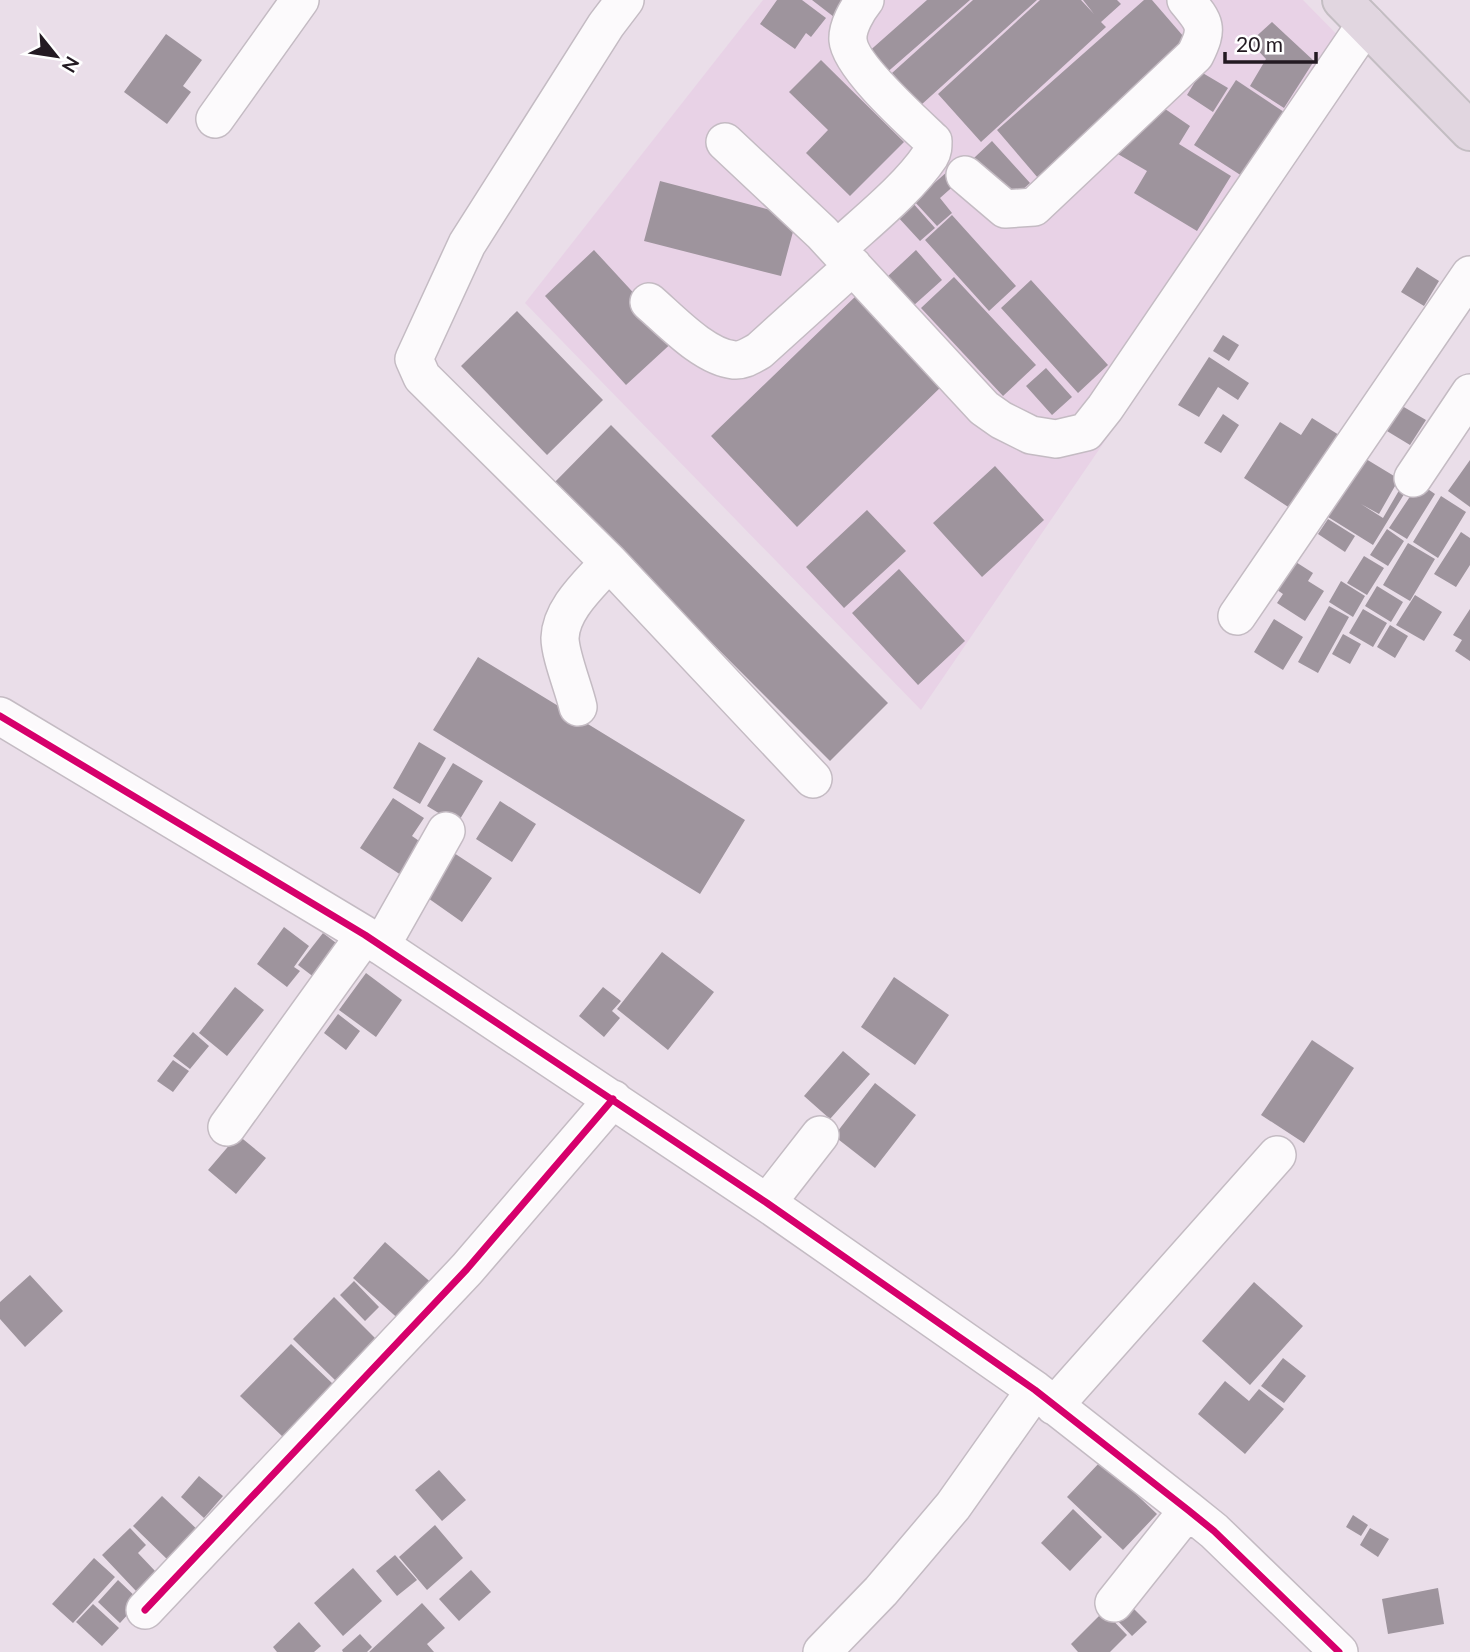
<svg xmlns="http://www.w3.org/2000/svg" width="1470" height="1652" font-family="Lato,sans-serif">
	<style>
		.built { fill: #e8d2e6 }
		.building { fill: #9e949d }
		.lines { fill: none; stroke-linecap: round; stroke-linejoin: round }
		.minor-casing { stroke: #c4bbc3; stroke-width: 40 }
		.highway-casing { stroke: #c3bdc2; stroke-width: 42 }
		.minor { stroke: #fcfafc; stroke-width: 37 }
		.highway { stroke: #e1d6e0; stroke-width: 38 }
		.cycleway-casing { stroke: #fff; stroke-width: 11 }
		.cycleway { stroke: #d6006c; stroke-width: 7 }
	</style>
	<rect width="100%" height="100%" fill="#eadee9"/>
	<path class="built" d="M763 0H1303L1364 62 921 710 525 303Z"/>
	<path class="building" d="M777 0H802L826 18 811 37 806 33 795 49 760 24Z
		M812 0H847L834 17Z
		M927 0H970L884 75 866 54Z
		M973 0H1037L921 105 892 73Z
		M1040 0H1081L1094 14 1083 0H1117L1121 4 1101 22 1106 27 981 142 938 94Z
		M1144 0H1152L1190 44 1038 178 997 130Z
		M1272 22 1314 61 1284 108 1250 86 1266 59 1250 42Z
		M166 34 202 60 183 86 191 92 167 124 124 92Z
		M821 60 904 142 850 196 806 153 828 130 789 92Z
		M1201 72 1228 88 1213 112 1187 95Z
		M1236 80 1284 112 1242 176 1194 145Z
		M1152 100 1190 126 1179 144 1231 176 1197 231 1134 193 1147 171 1111 150Z
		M992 141 1030 183 1012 199 974 158Z
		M965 156 975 167 940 198 952 213 937 226 914 201Z
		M660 181 797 217 781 276 644 241Z
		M912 202 935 228 920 241 897 216Z
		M952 215 1016 286 989 311 925 240Z
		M594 250 676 339 626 385 545 296Z
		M916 250 942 280 913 306 887 277Z
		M1417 267 1439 281 1424 306 1401 292Z
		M954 277 1036 365 1003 396 921 308Z
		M1031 280 1108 365 1078 393 1001 308Z
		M859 293 945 383 797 527 711 436Z
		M517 311 603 400 547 455 461 366Z
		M1223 335 1239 345 1229 361 1213 351Z
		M1209 357 1249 383 1238 400 1218 387 1199 417 1178 405Z
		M1046 368 1072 397 1052 415 1026 386Z
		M1397 403 1426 420 1410 445 1382 428Z
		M1223 414 1239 425 1221 453 1204 443Z
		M1312 418 1347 440 1299 514 1244 478 1280 422 1301 435Z
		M611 425 888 703 830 761 553 484Z
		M1366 459 1399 479 1379 514 1361 504 1383 518 1401 487 1406 491 1373 545 1328 517Z
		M1470 460V507L1448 491Z
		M995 466 1044 520 982 577 933 523Z
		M1419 483 1435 494 1407 539 1389 528Z
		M1441 496 1466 512 1438 558 1413 542Z
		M867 510 906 551 844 608 806 567Z
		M1328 519 1355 536 1345 552 1318 534Z
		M1387 529 1404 541 1388 566 1370 555Z
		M1461 532 1470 538V565L1456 587 1434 574Z
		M1408 543 1435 559 1410 601 1383 585Z
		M1364 556 1384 568 1367 595 1347 583Z
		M1288 557 1313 573 1308 581 1324 591 1305 621 1277 603 1283 594 1270 585Z
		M899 569 965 641 918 685 852 613Z
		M1341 581 1365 596 1353 617 1329 602Z
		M1377 586 1403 602 1391 622 1365 606Z
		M1415 595 1442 612 1424 641 1396 625Z
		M1329 606 1349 617 1318 673 1298 662Z
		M1363 609 1387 623 1373 647 1349 633Z
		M1470 609V661L1455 651 1462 640 1453 635Z
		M1274 619 1303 637 1283 670 1254 652Z
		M1390 625 1408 636 1395 658 1377 647Z
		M1343 634 1361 644 1350 664 1332 654Z
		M478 657 745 820 700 894 433 730Z
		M419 742 446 758 420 804 393 788Z
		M453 763 483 781 457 824 427 806Z
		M393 798 424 818 412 836 422 843 401 875 360 848Z
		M500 801 536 824 512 862 476 839Z
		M454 853 492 878 462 922 425 896Z
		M284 927 309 946 294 967 300 971 287 987 257 964Z
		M323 933 344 949 319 981 298 965Z
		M662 952 714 992 668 1050 617 1009Z
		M366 973 402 1000 376 1037 339 1010Z
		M894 977 949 1015 915 1065 861 1027Z
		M235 987 264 1010 227 1056 199 1033Z
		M603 987 621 1001 612 1011 620 1018 604 1037 579 1016Z
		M338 1014 360 1031 346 1050 324 1033Z
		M193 1032 209 1046 190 1069 173 1056Z
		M1312 1040 1354 1068 1304 1143 1261 1115Z
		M843 1051 870 1074 830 1119 804 1096Z
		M173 1060 189 1071 173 1092 157 1081Z
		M875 1083 916 1115 875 1168 834 1136Z
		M238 1135 266 1158 236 1194 208 1170Z
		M385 1242 435 1286 403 1323 353 1278Z
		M30 1275 63 1311 25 1347 0 1319V1302Z
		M354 1281 379 1307 365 1321 340 1295Z
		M1254 1282 1303 1326 1250 1385 1202 1341Z
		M334 1297 377 1340 336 1381 293 1339Z
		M291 1344 333 1384 283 1437 240 1396Z
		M1283 1358 1306 1376 1284 1403 1261 1386Z
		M1225 1381 1249 1401 1259 1389 1284 1409 1245 1454 1198 1414Z
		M1101 1461 1157 1514 1123 1550 1067 1497Z
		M439 1470 466 1500 442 1521 415 1490Z
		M199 1476 223 1496 204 1518 181 1497Z
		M162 1496 202 1534 172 1564 133 1526Z
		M1073 1509 1102 1537 1070 1571 1041 1543Z
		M1353 1515 1368 1525 1361 1536 1346 1527Z
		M435 1525 463 1558 427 1590 399 1557Z
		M130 1528 146 1545 138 1553 156 1572 136 1591 102 1555Z
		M1370 1528 1389 1539 1378 1557 1360 1545Z
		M395 1555 417 1580 397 1596 376 1571Z
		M94 1558 115 1577 73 1623 52 1604Z
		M353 1568 382 1601 343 1636 314 1603Z
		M471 1570 491 1592 459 1621 439 1599Z
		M118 1580 140 1601 120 1623 98 1602Z
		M1438 1588 1444 1624 1388 1634 1382 1599Z
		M422 1603 445 1628 427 1644 434 1652H369Z
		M93 1604 119 1628 102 1646 76 1622Z
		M1130 1605 1147 1622 1132 1636 1116 1619Z
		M1104 1611 1127 1635 1110 1652H1078L1071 1644Z
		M299 1622 321 1646 314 1652H277L273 1647Z
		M360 1634 372 1647 367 1652H343L342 1650Z"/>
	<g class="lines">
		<defs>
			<path id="minor" d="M625 0 606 25 467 244 414 359 422 377 609 562 813 779
				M215 119 300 0
				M725 142 822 233 984 408 1001 420 1031 435 1056 439 1086 432 1105 408 1366 24
				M965 175 1005 209 1034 207 1195 55C1209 27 1205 23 1186 0
				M837 249C866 222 908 189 930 156 933 151 933 147 933 141 913 122 850 66 848 40 847 27 857 10 865 0
				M649 302C671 321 704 357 734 360 743 361 751 355 759 351L853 266
				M1413 478 1470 393
				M1237 616 1470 275
				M578 707C574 689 560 655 560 638 561 608 591 583 609 562
				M0 716 365 935 767 1203 1035 1390 1188 1510 1214 1531 1339 1652
				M381 946 446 831
				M227 1127 365 935
				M767 1203 820 1135
				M1054 1406 1277 1155
				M1114 1603 1188 1510
				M145 1610 467 1269 613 1099
				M822 1652 881 1591 953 1506 1035 1390"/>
			<path id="highway" d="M1342 0 1470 131"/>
		</defs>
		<use href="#minor" class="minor-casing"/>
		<use href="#highway" class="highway-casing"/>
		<use href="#minor" class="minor"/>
		<use href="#highway" class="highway"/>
		<defs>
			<path id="cycleway" d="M0 716 365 935 767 1203 1035 1390 1188 1510 1214 1531 1339 1652
				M145 1610 467 1269 613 1099"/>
		</defs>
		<use href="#cycleway" class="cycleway-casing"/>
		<use href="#cycleway" class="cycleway"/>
	</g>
	<g transform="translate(56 56) rotate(120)" stroke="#ffffff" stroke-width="5" paint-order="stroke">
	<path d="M0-5L12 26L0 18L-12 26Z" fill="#231a22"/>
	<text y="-10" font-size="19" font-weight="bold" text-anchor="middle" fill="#231a22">N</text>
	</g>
	<path d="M1225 52v10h91v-10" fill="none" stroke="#231a22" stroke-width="3.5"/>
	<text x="1236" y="52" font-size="21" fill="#231a22" stroke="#ffffff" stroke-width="5" paint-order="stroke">20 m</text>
</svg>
